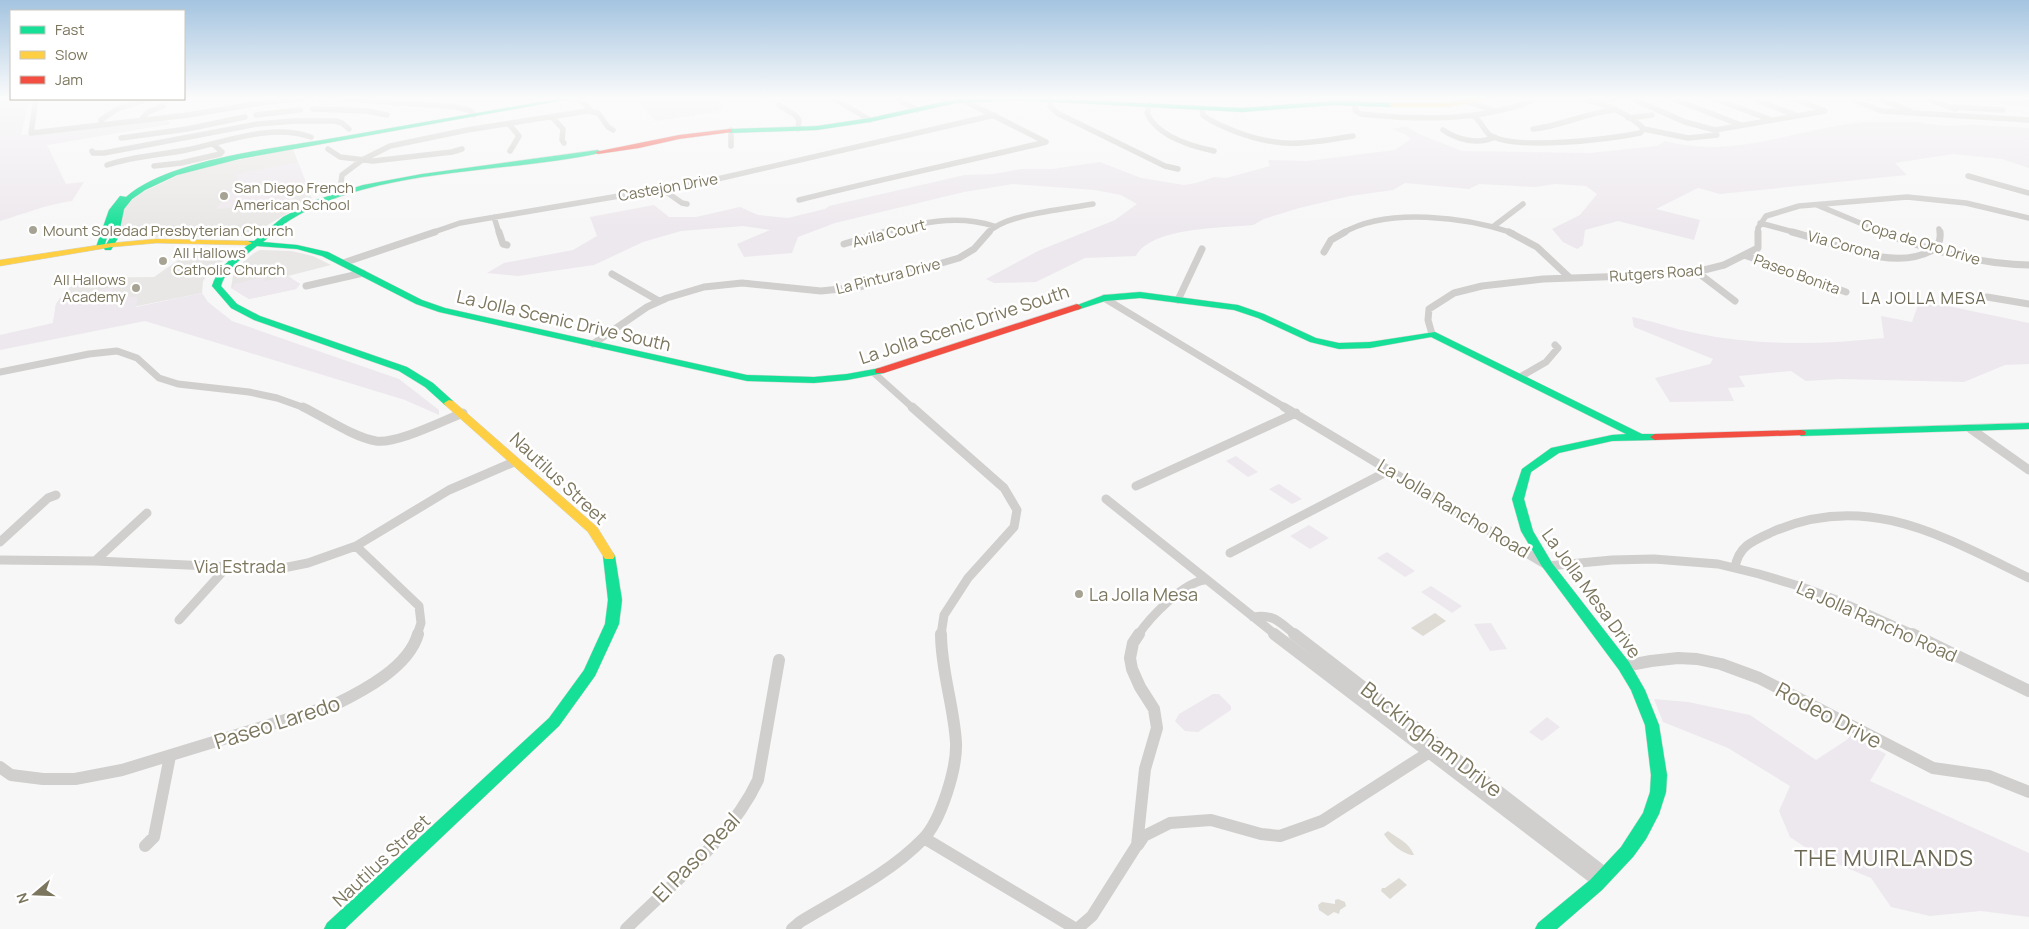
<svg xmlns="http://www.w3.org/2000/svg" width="2029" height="929" font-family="Manrope,sans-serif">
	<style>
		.built { fill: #e8e7e5 }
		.green { fill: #ede8ed }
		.water { fill: #dedbd5 }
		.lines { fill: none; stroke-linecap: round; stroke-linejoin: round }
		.fast-casing { stroke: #d4d4d1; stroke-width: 1 }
		.slow-casing { stroke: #d4d4d1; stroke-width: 1 }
		.jam-casing { stroke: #d4d4d1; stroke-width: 1 }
		.street-far3 { stroke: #d0cfcd; stroke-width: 5.5 }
		.street-far2 { stroke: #d0cfcd; stroke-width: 7 }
		.street-far1 { stroke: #d0cfcd; stroke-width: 9 }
		.street { stroke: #d0cfcd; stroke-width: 12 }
		.fast { fill: #16e098; fill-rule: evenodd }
		.slow { fill: #ffcf43; fill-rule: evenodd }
		.jam { fill: #f24e42; fill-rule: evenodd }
		.poi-dot { fill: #a7a394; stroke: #fff; stroke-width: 2 }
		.labels { text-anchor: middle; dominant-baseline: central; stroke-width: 5; stroke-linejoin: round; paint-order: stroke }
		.far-poi-label { font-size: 15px; fill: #7c765e; stroke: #fff; text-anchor: start }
		.far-street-label { font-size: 15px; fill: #7c765e; stroke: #fff }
		.far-neighbourhood-label { font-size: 16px; letter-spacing: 1px; fill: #6d6854; stroke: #fff }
		.street-label { font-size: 18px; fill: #7c765e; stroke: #fff }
		.poi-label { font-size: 18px; fill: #7c765e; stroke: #fff; text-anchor: start }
		.near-street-label { font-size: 21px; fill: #7c765e; stroke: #fff }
		.near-neighbourhood-label { font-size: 22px; letter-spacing: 1px; fill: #6d6854; stroke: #fff }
	</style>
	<rect width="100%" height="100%" fill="#f7f7f7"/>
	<path class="built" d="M293 149 312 199 249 236 131 238 122 235V212L127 204 141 193 181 174 204 167Z
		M194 249 232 250 234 252 211 271 203 281 202 293 53 323 56 304 78 278 154 277Z
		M260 250 291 251 313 256 331 265 288 276 300 284 296 289 249 299 231 288 233 276 239 266 254 253Z"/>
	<path class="green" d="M0 98 29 99C26 111 24 125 21 135L40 134 166 119 171 124 47 145 66 184 84 182 72 201C47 204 24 214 0 221Z
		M635 98H733L726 102 718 112 655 121Z
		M1958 98H2029V106L2003 105 1991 100Z
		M1865 122H1913L1946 126 1973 125 2029 128V168L2002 159 1953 154 1895 163 1907 175 1720 194 1698 188 1656 209 1700 220 1694 240 1618 221 1585 230 1583 245 1577 249 1563 242 1552 229 1580 215 1597 194 1586 186 1555 184 1535 187 1479 184 1469 189 1405 183 1393 190 1350 196 1299 208 1264 219 1253 225C1223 228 1151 227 1136 256L1085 258 1036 282 994 283 986 279 1038 251 1115 220 1137 204 1121 195 1095 190 1013 184 964 192 835 223 798 237 792 253 744 257 737 244 770 230 743 226 681 231 643 242 594 265 518 276 487 273 504 263 573 250 597 236 590 217 654 205 669 217H696L740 207 758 215 788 218 825 209 829 206 965 175 994 174 1021 169H1052L1100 162 1141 178 1184 185 1196 183 1215 177 1226 178 1270 166 1268 160 1307 161 1395 150 1411 139 1407 135 1392 129 1406 126 1419 134 1462 151 1590 153 1657 146 1665 141C1733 160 1798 128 1865 122Z
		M298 162 310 193 296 195 285 204 216 209 238 181 236 174Z
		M287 276 300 284 296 289 249 299 231 288 234 287V284L263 277 265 281Z
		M113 287 114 296 138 297 136 307 202 293 208 302 232 321 399 379 439 410V415L405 400 145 321 0 350V335L53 323 56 304 60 298Z
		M1918 305H1943L2029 323V364L2005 365 1964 382 1839 379 1806 381 1791 371 1739 376 1745 387 1728 388 1734 401 1670 402 1655 378 1710 364 1713 359 1634 327 1632 317C1653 321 1674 329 1695 333 1758 346 1820 345 1884 338L1881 316 1912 322Z
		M1236 456 1258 472 1248 477 1226 461Z
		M1279 484 1302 499 1292 504 1269 489Z
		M1309 525 1329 538 1310 549 1290 536Z
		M1387 552 1415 571 1405 577 1377 558Z
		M1431 586 1462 606 1452 613 1421 592Z
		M1491 623 1507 649 1490 651 1474 624Z
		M1213 694H1219L1231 706V710L1198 732 1185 731 1175 721 1179 714Z
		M1654 699 1688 702 1750 715 1816 760 1848 739 1850 735 1886 754 1870 781 2029 853V917L1981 911 1930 916 1891 907 1871 878 1818 856 1790 837 1779 811 1790 786 1728 748 1663 722Z
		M1547 717 1560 727 1542 741 1529 732Z"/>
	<path class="water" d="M1435 613 1446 621 1423 636 1411 628Z
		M1388 831C1397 838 1409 842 1414 855 1405 856 1388 842 1384 834Z
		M1399 878 1407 885 1390 899 1381 891 1382 888H1385Z
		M1338 899 1345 902 1346 906 1340 910 1339 914 1334 912 1328 916 1319 910 1318 905 1322 902 1335 904V900Z"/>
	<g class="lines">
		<defs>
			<path id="fast" d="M564 98H575L239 159 177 175 145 190 132 199 124 209 118 238 111 250H105L104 248 110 238 112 222 104 247 100 249 96 247 109 210 120 196 126 197C171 158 280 148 340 137 414 124 489 111 564 98Z
				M987 98H1041L1242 108 1334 101 1392 103 1395 105 1392 107 1334 105 1242 112 1014 100 956 103 870 122 817 130 730 133 727 131 730 129 817 126 870 118 956 99Z
				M598 150 601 152 600 153C504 174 375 167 290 220 280 226 272 235 263 242L297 245 328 252 422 300 445 308 747 375 814 377 847 374 880 368 885 371 884 373 847 380 814 383 747 381 439 312 416 304 322 256 297 249 257 246C243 258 226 268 221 286L237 304 260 316 407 367 433 383 453 401 454 403 449 406 445 405 425 387 399 371 254 320 231 308 212 286C218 267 233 257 248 245H245V241H254L283 217 316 200 363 185 422 174Z
				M1140 292 1238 305 1264 314 1316 338 1339 343 1370 342 1435 332 1642 434H1655L1660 437 1655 440 1612 441 1559 453 1531 472 1524 499 1533 531 1552 563 1629 662 1645 690 1659 725 1667 775 1666 792 1659 814 1646 839 1633 857 1602 890 1557 929H1535L1538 923 1590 880 1621 847 1643 813 1650 792 1651 775 1645 725 1631 690 1619 670 1541 565 1521 531 1512 499 1522 469 1551 448 1612 435 1626 434 1431 337 1370 348 1339 349 1310 342 1258 318 1234 310 1140 298 1105 301 1077 310 1072 307 1104 295Z
				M2029 423V429L1801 436 1796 433 1801 430Z
				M609 552 613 553 615 556 622 600 619 624 595 676 559 726 345 929H324L327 923 549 718 584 670 605 624 608 600 603 556 605 553Z"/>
			<path id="slow" d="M1482 98H1494L1447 107H1392L1389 105 1392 103H1447Z
				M156 239 248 241 252 243 248 245 156 243 112 247 0 266V260L112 243Z
				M449 400 453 401 597 527 615 556 613 559H605L588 532 445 405 444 403Z"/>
			<path id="jam" d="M730 129 732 130V132L679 139 639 148 598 154 595 152 679 135Z
				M1077 304 1082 307 1080 309 884 373H876L875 371 876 369Z
				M1801 430 1805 431 1806 433 1805 435 1655 440 1650 437 1655 434Z"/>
		</defs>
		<use href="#fast" class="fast-casing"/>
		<use href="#slow" class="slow-casing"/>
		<use href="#jam" class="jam-casing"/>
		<path class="street-far3" d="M334 98 456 107 469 110 474 115
			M531 98 536 102
			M833 98 870 120
			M896 98 917 110
			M959 98 1046 142
			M1457 98 1495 111
			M1630 98 1685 122 1715 130 1825 111 1793 98
			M1671 98 1741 125
			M1712 98 1769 119
			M1752 98 1795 115
			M1848 98 1882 111 2029 120
			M1877 98 1910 111
			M1925 98 1955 109
			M36 99 31 133 188 115 266 102 313 98
			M1051 99 1050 106 1057 113 1165 166 1178 169
			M580 100 589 108 587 111
			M1594 101 1619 98
			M1353 103 1356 111 1361 114C1421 120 1482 122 1539 98
			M1150 104 1147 113C1157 136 1190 146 1214 151
			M779 105 795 115 799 120 798 129
			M1952 107 2003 110
			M313 109 367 111 387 115
			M1202 109 1203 115C1212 123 1223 126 1234 131 1280 149 1306 144 1353 136
			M256 115 300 110
			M1473 115C1481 121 1484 131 1490 135 1515 151 1610 139 1640 133L1644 129C1628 113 1602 103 1580 98
			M552 117 563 129 562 140 564 143
			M1628 118 1652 115
			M141 120 148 112 163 106
			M101 124V120L117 109 149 99
			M509 124 519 136 510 151
			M1533 129C1562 126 1585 113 1614 110
			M1644 129 1688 138 1717 135
			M731 130V146
			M1443 130C1458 140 1478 145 1495 137
			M121 138 187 129 245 117
			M328 149 340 157 373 161 452 152 462 149
			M92 151 93 153H104L257 124 294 121H335L342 123 349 129
			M107 165C133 156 160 155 186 150 226 142 271 123 311 137
			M154 166 181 163 220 154 222 152 214 145
			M1968 176 2029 193
			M662 189 682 203 687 204
			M347 192 341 183 342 175 362 160 390 146 467 130 587 111 598 113 608 127 613 130
			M799 200C881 179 964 162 1046 142
			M1817 205 1884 233
			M494 217 499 233
			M1760 223 1797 233
			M1494 226 1523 204
			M1939 229 1940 233
			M431 233 460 223 713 180 995 115
			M881 233C919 223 956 214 994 226
			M988 233C1004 214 1067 209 1093 204
			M1343 233C1387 207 1466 217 1513 233
			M1758 233V228L1766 216 1799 206 1907 197 1966 203 2029 218"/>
		<path class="street-far2" d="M499 232 503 244 507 245
			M1509 232 1537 247 1570 278
			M1792 232C1833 242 1891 272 1931 251 1938 247 1941 240 1940 232
			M1880 232C1929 250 1977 264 2029 265
			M844 244 885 232
			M1324 252 1331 240 1345 232
			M1747 256 1846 292
			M343 263 435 232
			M1697 272 1735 301
			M612 274 659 301
			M306 286 363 273
			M1987 297 2029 304
			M1104 298 1286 408
			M1178 300 1202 249
			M1432 334 1428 320 1429 309 1454 293 1482 286 1543 279 1688 274 1724 265 1758 248V232
			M593 344 647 307 667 298 704 287 742 283 821 291 860 287 959 258 974 249 989 232
			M0 372 89 354 117 351 137 358 159 378 178 384 249 392 277 398 305 408
			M874 373 913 408
			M1520 377 1546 362 1558 348 1555 345"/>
		<path class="street-far1" d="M303 407C324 417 353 437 376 441 397 444 442 421 463 413
			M912 407 1004 488 1017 510 1014 527 968 578 944 615 941 635
			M1284 407 1548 566 1612 560 1654 559 1718 564 1759 574 1799 586 1839 601 1915 635
			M1971 429 2029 470
			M1136 486 1296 413
			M1106 499 1276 635
			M0 542 48 498 56 495
			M356 546 419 606 421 623 417 635
			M1230 553 1390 470
			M0 560 95 561 278 569 308 563 356 546 449 490 514 462
			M95 561 147 513
			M1735 568C1738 547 1752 541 1770 533 1865 489 1944 537 2029 578
			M1253 617C1274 613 1280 623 1296 635
			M179 620 226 568
			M1138 635C1150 617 1184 582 1205 580"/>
		<path class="street" d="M1274 634 1599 882
			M1294 634 1607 875
			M1912 634 2029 691
			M1624 666 1651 661 1678 658 1697 659 1721 664 1759 678 1933 768 1989 776 2029 792
			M0 767 11 775 43 779H75L122 770 334 705C363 691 409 667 418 634
			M924 838 1076 929
			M1138 845 1144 836 1170 823 1211 820 1261 834 1280 836 1322 821 1428 753
			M145 846 154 837 170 756
			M626 929C672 883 730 840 758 780L779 660
			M792 929 800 922C841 897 889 874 923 839 941 821 957 768 956 743 954 706 941 671 941 634
			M1077 929 1092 916 1137 845 1145 769 1157 728 1154 709 1140 687 1132 669 1130 658 1133 643 1139 634"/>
		<use href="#fast" class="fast"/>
		<use href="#slow" class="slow"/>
		<use href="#jam" class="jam"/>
	</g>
	<linearGradient id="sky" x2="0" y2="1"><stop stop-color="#a4c4e0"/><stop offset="0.43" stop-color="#fbfbfb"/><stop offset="1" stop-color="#fbfbfb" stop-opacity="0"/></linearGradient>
	<rect width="2029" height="228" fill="url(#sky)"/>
	<g class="poi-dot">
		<circle cx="224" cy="196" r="5"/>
		<circle cx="33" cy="230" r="5"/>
		<circle cx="163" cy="261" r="5"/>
		<circle cx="136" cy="288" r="5"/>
		<circle cx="1079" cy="594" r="5"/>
	</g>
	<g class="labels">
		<g class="far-poi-label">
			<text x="234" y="187">San Diego French<tspan x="234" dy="17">American School</tspan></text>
			<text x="43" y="230">Mount Soledad Presbyterian Church</text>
			<text x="173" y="252">All Hallows<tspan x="173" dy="17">Catholic Church</tspan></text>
			<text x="126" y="279" text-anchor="end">All Hallows<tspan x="126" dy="17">Academy</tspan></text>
		</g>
		<g class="far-street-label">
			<text transform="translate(668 187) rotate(-10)">Castejon Drive</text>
			<text transform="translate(889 233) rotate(-14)">Avila Court</text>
			<text transform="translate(1921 242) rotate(17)">Copa de Oro Drive</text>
			<text transform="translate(1844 245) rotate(15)">Via Corona</text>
			<text transform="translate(1656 273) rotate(-4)">Rutgers Road</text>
			<text transform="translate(1797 274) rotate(20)">Paseo Bonita</text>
			<text transform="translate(888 276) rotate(-14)">La Pintura Drive</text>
		</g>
		<g class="far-neighbourhood-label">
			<text x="1924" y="298">LA JOLLA MESA</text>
		</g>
		<g class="street-label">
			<text transform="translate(564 320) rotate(13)">La Jolla Scenic Drive South</text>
			<text transform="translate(964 324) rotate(-18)">La Jolla Scenic Drive South</text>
			<text transform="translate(559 478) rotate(43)">Nautilus Street</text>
			<text transform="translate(1454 508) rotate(31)">La Jolla Rancho Road</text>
			<text x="240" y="566">Via Estrada</text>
			<text transform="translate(1592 593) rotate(54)">La Jolla Mesa Drive</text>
			<text transform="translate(1877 621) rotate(24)">La Jolla Rancho Road</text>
			<text transform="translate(381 860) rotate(-43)">Nautilus Street</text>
		</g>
		<g class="poi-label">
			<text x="1089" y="594">La Jolla Mesa</text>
		</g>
		<g class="near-street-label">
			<text transform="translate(1829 715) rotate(28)">Rodeo Drive</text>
			<text transform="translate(277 722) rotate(-18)">Paseo Laredo</text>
			<text transform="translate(1432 739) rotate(38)">Buckingham Drive</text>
			<text transform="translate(696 857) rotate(-46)">El Paso Real</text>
		</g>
		<g class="near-neighbourhood-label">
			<text x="1884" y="858">THE MUIRLANDS</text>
		</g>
	</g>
	<rect x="10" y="10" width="175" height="90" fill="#ffffff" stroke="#cbc8bf"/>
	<rect x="20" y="26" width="25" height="8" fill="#16e098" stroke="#cbc8bf"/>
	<text x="55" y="35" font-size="15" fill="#7c765e">Fast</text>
	<rect x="20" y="51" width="25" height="8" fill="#ffcf43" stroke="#cbc8bf"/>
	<text x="55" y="60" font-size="15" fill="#7c765e">Slow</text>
	<rect x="20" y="76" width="25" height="8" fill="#f24e42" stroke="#cbc8bf"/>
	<text x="55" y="85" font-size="15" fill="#7c765e">Jam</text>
	<g transform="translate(35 894) rotate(251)" stroke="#ffffff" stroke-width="4" paint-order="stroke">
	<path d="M0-4L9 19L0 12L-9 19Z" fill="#7c765e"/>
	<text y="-8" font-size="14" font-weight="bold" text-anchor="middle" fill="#7c765e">N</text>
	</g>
</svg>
